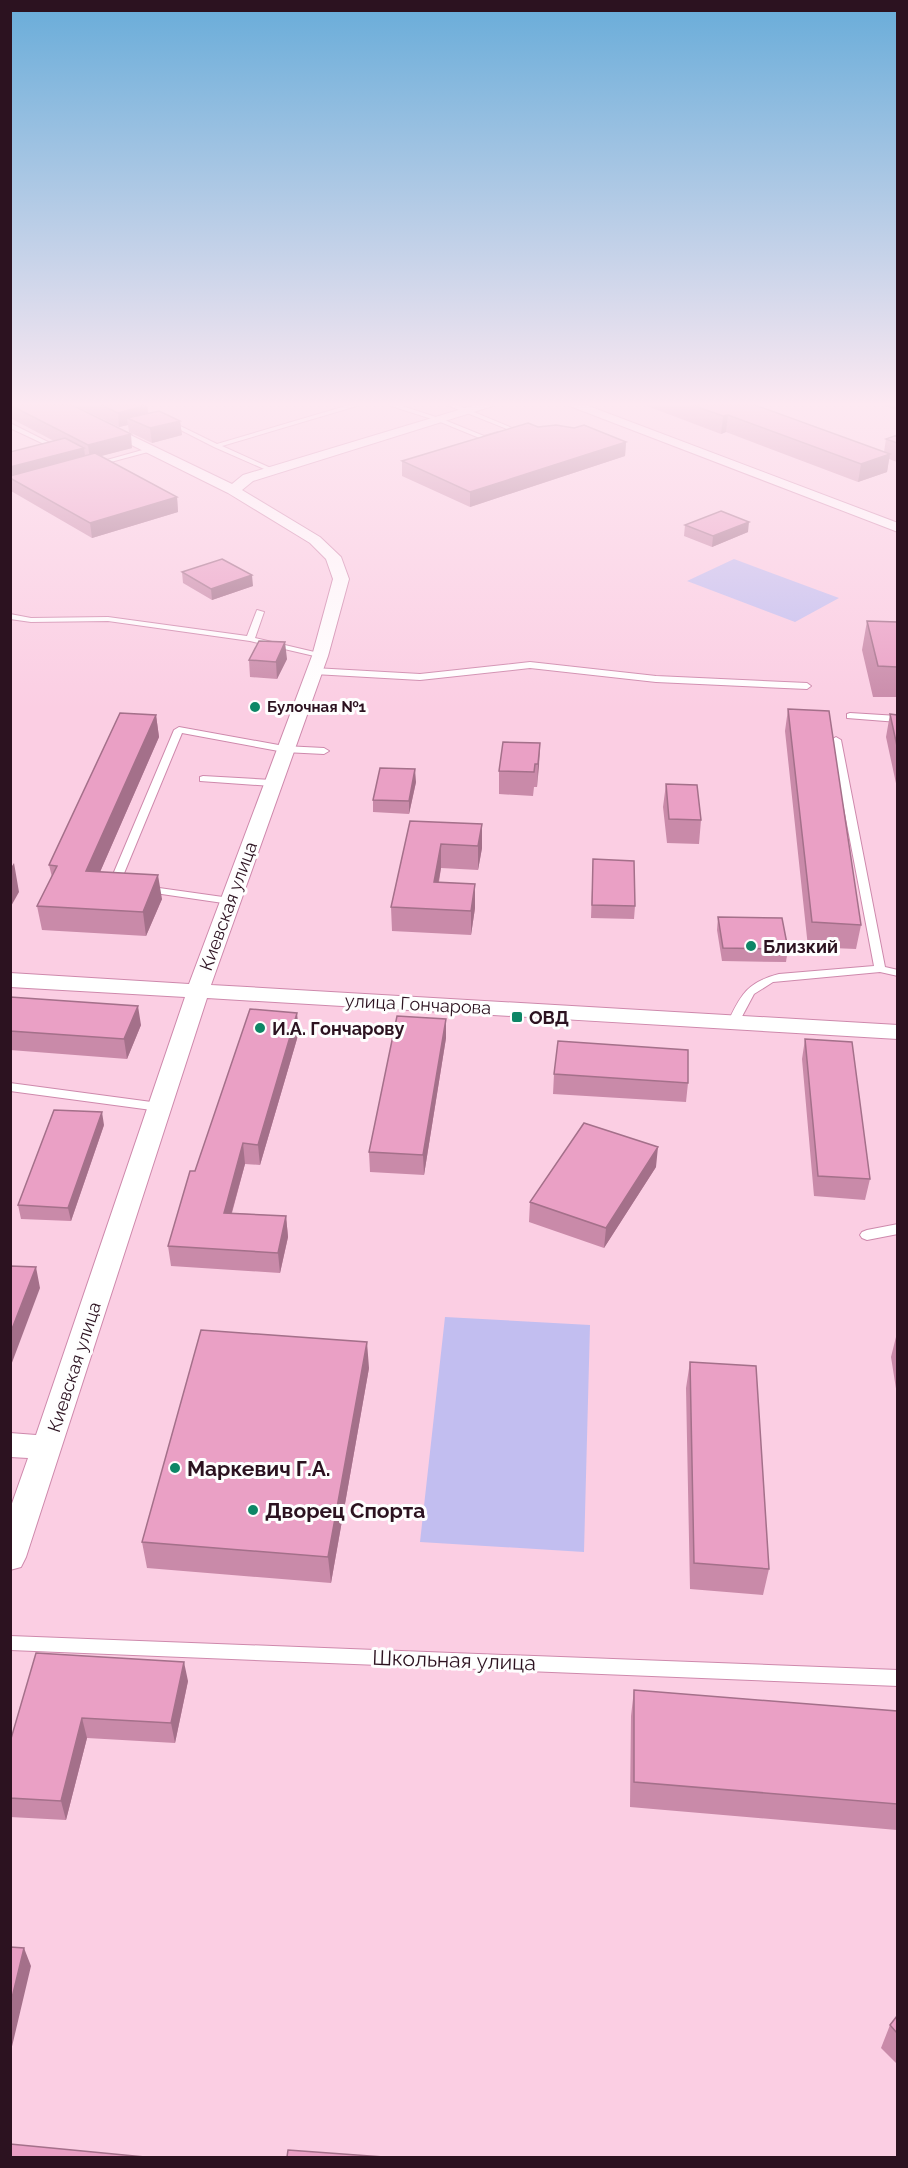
<svg xmlns="http://www.w3.org/2000/svg" width="908" height="2168" font-family="Raleway,sans-serif">
	<style>
		.green { fill: #c2bef0 }
		.lines { fill: none; stroke-linecap: round; stroke-linejoin: round }
		.lane-casing { stroke: #ce89ac; stroke-width: 2 }
		.street-casing { stroke: #ce89ac; stroke-width: 2 }
		.lane { fill: #fff; fill-rule: evenodd }
		.street { fill: #fff; fill-rule: evenodd }
		.wall { fill: #c98aa9 }
		.shaded-wall { fill: #a4708a }
		.building { fill: #eaa0c5; stroke: #a4708a; stroke-width: 1.5 }
		.poi-dot { fill: #0d8666; stroke: #fefefe; stroke-width: 2 }
		.labels { text-anchor: middle; dominant-baseline: central; stroke-width: 6; stroke-linejoin: round; paint-order: stroke }
		.far-poi-label { font-size: 15px; font-weight: bold; fill: #2c1220; stroke: #fefefe; text-anchor: start }
		.street-label { font-size: 18px; fill: #2c1220; stroke: #fefefe }
		.poi-label { font-size: 18px; font-weight: bold; fill: #2c1220; stroke: #fefefe; text-anchor: start }
		.near-poi-label { font-size: 21px; font-weight: bold; fill: #2c1220; stroke: #fefefe; text-anchor: start }
		.near-street-label { font-size: 21px; fill: #2c1220; stroke: #fefefe }
	</style>
	<rect width="100%" height="100%" fill="#fbcee3"/>
	<path class="green" d="M734 559 839 598 795 622 687 581Z
		M445 1317 590 1325 584 1552 420 1542Z"/>
	<g class="lines">
		<defs>
			<path id="lane" d="M349 405H360L222 446 273 469V471L271 472 214 447 163 421 168 420 217 444Z
				M388 405H399L442 419 484 436 498 432 501 434 482 439 438 421Z
				M447 405H457L517 430 512 431Z
				M10 423 48 442 49 443 44 444 10 428Z
				M146 449 149 451 148 452 92 467 89 465Z
				M257 610 264 612 255 638 323 654V658L250 641 108 621 31 622 10 619V614L31 618 108 617 247 636Z
				M530 662 656 676 807 683 811 686 807 689 656 682 530 668 420 680 314 674 310 671 314 668 420 674Z
				M850 713 898 716V722L847 718V714Z
				M179 727 284 746 324 748 329 751 324 754 284 752 182 733 120 883 121 885 116 888 109 884 174 730Z
				M836 737 841 740 885 967 898 970V976L880 972 773 982 754 994 738 1024H730L728 1022C741 994 748 982 779 974L874 966 831 740Z
				M203 776 272 780 277 783 272 786 200 781V777Z
				M145 886 230 898 235 901 230 904 141 891 140 889 141 887Z
				M10 1083 159 1103 165 1107 159 1111 10 1091Z
				M898 1224V1234L867 1240 862 1238 860 1235 862 1232 867 1230Z
				M10 1636 898 1670V1686L10 1650Z"/>
			<path id="street" d="M51 405H68L232 484 243 475 475 405H496L253 481 242 490 320 537 341 557 349 579 328 656 211 985 898 1025V1039L207 998 26 1557 21 1567 10 1570V1509L28 1458 10 1457V1433L36 1435 185 997 10 987V973L189 984 312 656 333 579 326 559 310 543 228 493Z
				M567 405H586L898 523V532Z"/>
		</defs>
		<use href="#lane" class="lane-casing"/>
		<use href="#street" class="street-casing"/>
		<use href="#lane" class="lane"/>
		<use href="#street" class="street"/>
	</g>
	<path class="wall" d="M10 405 132 448 100 456 177 497 178 512 92 538 11 491 10 452 54 441 10 418Z
		M74 405H147L148 413 180 421 182 435 152 443 129 432 128 425 119 427Z
		M644 405H761L758 406 884 452 886 439 897 435V462L889 459 887 472 858 482 726 432 721 434Z
		M883 405H897V410Z
		M538 427 626 442 625 456 470 507 402 476V461Z
		M685 525 748 532 712 547 684 536Z
		M182 572 253 586 212 600 183 583Z
		M867 621 897 622V697H873L862 650Z
		M287 659 277 679 250 677 249 660Z
		M788 709 861 925 856 949 808 947 785 731Z
		M890 714 897 715V788L886 737Z
		M156 715 159 737 100 872 162 899 146 936 42 930 37 906 52 877 49 865Z
		M540 743 537 787H534L533 796 499 794V771Z
		M416 782 409 814 373 812V800Z
		M666 784 701 820 699 844 667 843 663 807Z
		M410 821 482 824V848L478 870 441 868 439 882 475 884V908L471 935 392 931 391 907Z
		M593 859 635 906 634 919 591 918Z
		M718 917 788 949 786 962 722 961 717 930Z
		M10 997 141 1025 127 1059 10 1050Z
		M446 1019V1038L424 1175 370 1172 369 1152Z
		M299 1032 260 1165 245 1164 232 1213 286 1216 288 1237 280 1273 171 1266 168 1246 195 1171Z
		M805 1039 870 1179 865 1200 814 1196 802 1059Z
		M554 1074 688 1083 686 1102 553 1094Z
		M104 1125 71 1221 21 1219 18 1205Z
		M656 1167 604 1248 529 1222 530 1202Z
		M896 1337H897V1395L891 1357Z
		M690 1362 769 1569 763 1595 690 1589 686 1388Z
		M369 1368 331 1583 147 1568 142 1542Z
		M188 1681 175 1743 87 1738 66 1820 10 1817V1742Z
		M634 1690 897 1711V1830L630 1807 631 1716Z
		M897 2016V2064L881 2048 890 2025Z"/>
	<path class="shaded-wall" d="M147 405 149 419 127 418 128 425 119 427 118 413Z
		M728 415 726 432 721 434 723 416Z
		M180 421 182 435 152 443 150 428Z
		M131 434 132 448 90 459 88 445Z
		M626 442 625 456 470 507V492Z
		M84 448 86 463 10 478V467Z
		M890 454 887 472 858 482 861 464Z
		M177 497 178 512 92 538 90 523Z
		M749 522 748 532 712 547 713 536Z
		M252 575 253 586 212 600 211 589Z
		M285 642 287 659 277 679 276 662Z
		M156 715 159 737 90 895 86 871Z
		M540 743 539 766 537 787 538 764Z
		M415 769 416 782 409 814V801Z
		M482 824V848L478 870V846Z
		M441 844V868L434 906V882Z
		M14 863 19 892 10 908V869Z
		M158 875 162 899 146 936 143 912Z
		M475 884V908L471 935V911Z
		M138 1006 141 1025 127 1059 124 1039Z
		M297 1013 299 1032 260 1165 258 1145Z
		M446 1019V1038L424 1175 423 1155Z
		M102 1112 104 1125 71 1221 68 1208Z
		M243 1143 245 1164 226 1233 224 1213Z
		M658 1147 656 1167 604 1248 606 1228Z
		M286 1216 288 1237 280 1273 278 1253Z
		M36 1267 40 1288 10 1368V1334Z
		M367 1342 369 1368 331 1583 328 1557Z
		M184 1662 188 1681 175 1743 171 1723Z
		M82 1718 87 1738 66 1820 61 1801Z
		M24 1948 31 1966 10 2055V2006Z"/>
	<path class="building" d="M10 405H72L131 434 88 445Z
		M101 405H147L118 413Z
		M692 405H755L890 454 861 464 728 415 723 416Z
		M159 411 180 421 150 428 127 418Z
		M528 423 538 427 556 425 574 428 584 425 626 442 470 492 402 461Z
		M897 435V443L886 439Z
		M65 438 84 448 10 467V452Z
		M95 453 177 497 90 523 10 478V476Z
		M721 511 749 522 713 536 685 525Z
		M222 559 252 575 211 589 182 572Z
		M867 621 897 622V667L878 666Z
		M259 641 285 642 276 662 249 660Z
		M788 709 829 711 861 925 812 922Z
		M120 713 156 715 86 871 158 875 143 912 37 906 57 866 49 865Z
		M890 714 897 715V746Z
		M503 742 540 743 538 764H535L534 772 499 771Z
		M380 768 415 769 409 801 373 800Z
		M666 784 697 785 701 820 669 819Z
		M410 821 482 824 478 846 441 844 434 882 475 884 471 911 391 907Z
		M593 859 634 861 635 906 592 905Z
		M718 917 782 918 788 949 723 948Z
		M10 997 138 1006 124 1039 10 1031Z
		M250 1009 297 1013 258 1145 243 1143 224 1213 286 1216 278 1253 168 1246 190 1171H195Z
		M397 1016 446 1019 423 1155 369 1152Z
		M805 1039 852 1042 870 1179 818 1176Z
		M558 1041 688 1050V1083L554 1074Z
		M54 1110 102 1112 68 1208 18 1205Z
		M584 1123 658 1147 606 1228 530 1202Z
		M10 1266 36 1267 10 1334Z
		M201 1330 367 1342 328 1557 142 1542Z
		M690 1362 756 1366 769 1569 694 1563Z
		M36 1653 184 1662 171 1723 82 1718 61 1801 10 1798V1742Z
		M634 1690 897 1711V1804L634 1782Z
		M10 1947 24 1948 10 2006Z
		M897 2016V2033L890 2025Z
		M10 2144 145 2157H10Z
		M288 2150 384 2157H287Z"/>
	<linearGradient id="sky" x2="0" y2="1"><stop stop-color="#68acd9"/><stop offset="0.57" stop-color="#fde9f2"/><stop offset="1" stop-color="#fde9f2" stop-opacity="0"/></linearGradient>
	<rect width="908" height="709" fill="url(#sky)"/>
	<g class="poi-dot">
		<circle cx="255" cy="707" r="6"/>
		<circle cx="751" cy="946" r="6"/>
		<rect x="511" y="1011" width="12" height="12" rx="3"/>
		<circle cx="260" cy="1028" r="6"/>
		<circle cx="175" cy="1468" r="6"/>
		<circle cx="253" cy="1510" r="6"/>
	</g>
	<g class="labels">
		<g class="far-poi-label">
			<text x="267" y="707">Булочная №1</text>
		</g>
		<g class="street-label">
			<text transform="translate(228 906) rotate(-70)">Киевская улица</text>
			<text transform="translate(418 1004) rotate(3)">улица Гончарова</text>
			<text transform="translate(74 1367) rotate(-72)">Киевская улица</text>
		</g>
		<g class="poi-label">
			<text x="763" y="946">Близкий</text>
			<text x="529" y="1017">ОВД</text>
			<text x="272" y="1028">И.А. Гончарову</text>
		</g>
		<g class="near-poi-label">
			<text x="187" y="1468">Маркевич Г.А.</text>
			<text x="265" y="1510">Дворец Спорта</text>
		</g>
		<g class="near-street-label">
			<text transform="translate(454 1660) rotate(2)">Школьная улица</text>
		</g>
	</g>
	<rect width="908" height="2168" fill="none" stroke="#2c1220" stroke-width="24"/>
</svg>
